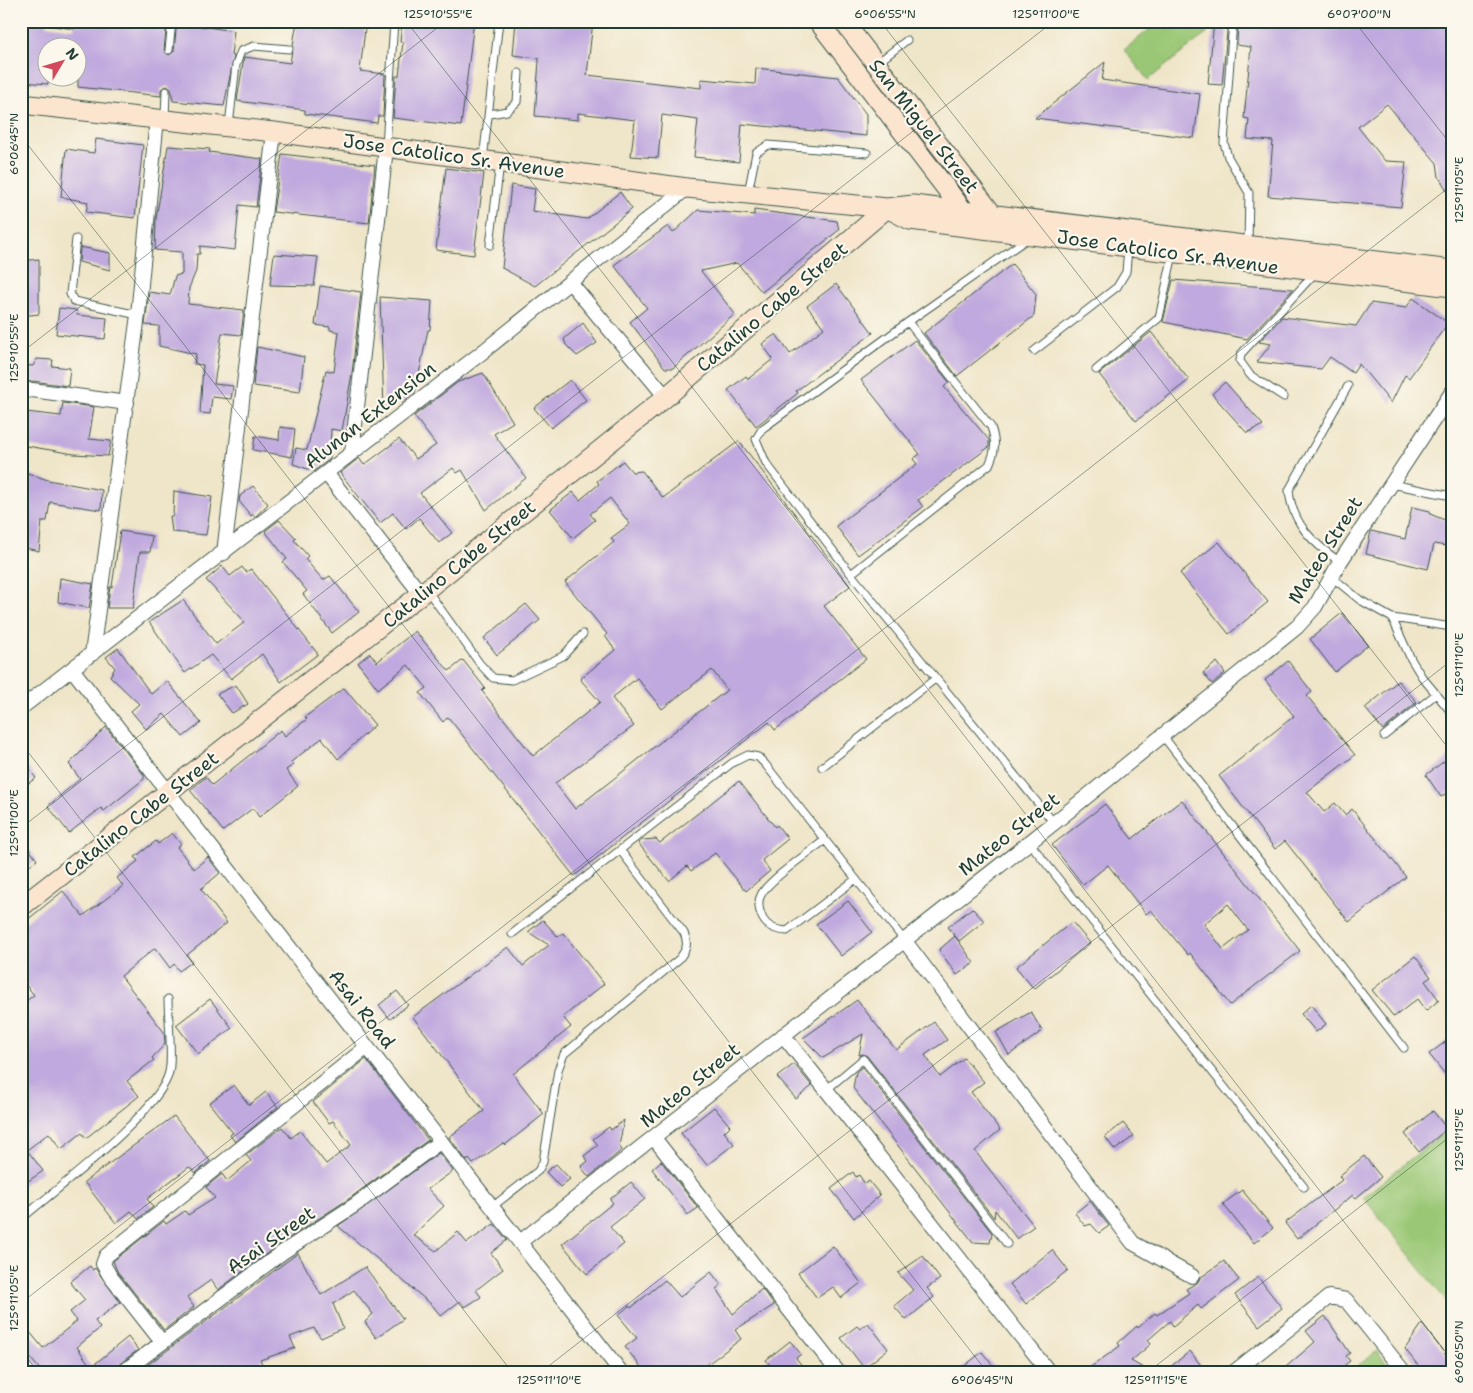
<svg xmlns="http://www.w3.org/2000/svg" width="1473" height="1393" font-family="'Shantell Sans',sans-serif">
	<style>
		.green { fill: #9ac774; stroke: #5c8254 }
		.building { fill: #c0a9de; fill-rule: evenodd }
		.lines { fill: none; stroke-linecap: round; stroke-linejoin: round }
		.lane-casing { stroke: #3e564a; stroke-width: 9 }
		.street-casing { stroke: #3e564a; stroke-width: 16 }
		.secondary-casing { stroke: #3e564a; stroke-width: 21 }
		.lane { stroke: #fff; stroke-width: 7 }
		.street { stroke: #fff; stroke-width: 14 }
		.secondary { stroke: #fce5cf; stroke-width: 19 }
		.ticks { fill: none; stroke: #1f3d34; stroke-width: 1; stroke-opacity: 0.45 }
		.labels { text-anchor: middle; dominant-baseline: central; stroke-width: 4.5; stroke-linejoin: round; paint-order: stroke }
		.street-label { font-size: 19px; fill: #1f3d34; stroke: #fbf7ec }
		.neatline { fill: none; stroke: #1f3d34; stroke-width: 2 }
		.ticks-label { font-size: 12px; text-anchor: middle; fill: #1f3d34 }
	</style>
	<rect width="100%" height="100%" fill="#fbf7ec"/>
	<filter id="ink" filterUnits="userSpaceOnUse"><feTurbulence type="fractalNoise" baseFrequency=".02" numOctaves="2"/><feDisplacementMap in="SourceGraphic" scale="10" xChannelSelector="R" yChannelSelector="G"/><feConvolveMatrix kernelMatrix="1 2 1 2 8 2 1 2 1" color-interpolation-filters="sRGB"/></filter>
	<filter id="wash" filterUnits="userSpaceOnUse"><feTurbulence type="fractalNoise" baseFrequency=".0096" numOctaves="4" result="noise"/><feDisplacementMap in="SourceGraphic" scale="20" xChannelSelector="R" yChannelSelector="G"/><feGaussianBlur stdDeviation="1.12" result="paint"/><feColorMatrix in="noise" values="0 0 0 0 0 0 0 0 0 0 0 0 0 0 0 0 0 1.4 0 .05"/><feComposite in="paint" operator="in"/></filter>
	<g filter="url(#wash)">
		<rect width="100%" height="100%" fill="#efe5c8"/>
		<path class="green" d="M827 21H834L950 172 946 176Z
			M1160 21H1199L1208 32 1148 80 1124 50Z
			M1452 1126V1308L1363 1197Z
			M1377 1351 1393 1372H1350Z"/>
		<g id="blocks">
			<path class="building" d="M21 21H46V25L74 29V24L114 26 115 21H167L164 50 169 55 174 51 177 21H200V26L234 31 231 55 234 56 224 106 173 101 171 89 167 86 161 89V96L78 87V48H48V84L21 82Z
				M297 21H366L360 71 385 74 383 116H378L377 123 305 114V110L237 101 244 57 290 63Z
				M402 21H474L461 126 393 118 396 76H399L403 42H400Z
				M516 21H593L587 75 701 88V79L755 84 756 68 838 77 866 114V136L742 124 739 162 694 157 698 120 662 115 658 158 631 156 635 120 578 113V120L535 116 539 60 538 58 513 55Z
				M1214 21H1228L1222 85 1208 84Z
				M1238 21H1452V199L1439 177 1437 163 1387 104 1358 127 1385 161 1406 162 1401 207 1268 196 1273 141 1247 139 1249 119 1244 118 1251 47 1237 45Z
				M1105 62 1102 80 1200 94 1194 138 1035 118Z
				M96 139 143 145 135 218 86 212 88 202 61 197 66 149 94 153Z
				M168 146 210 149 209 152 262 159 256 207 239 205 235 250 200 246V254H197L196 271 189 288 188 304 244 310 241 335 222 333 214 384 233 386 231 399 212 397 210 414 200 413 203 365 194 364 196 354 159 346V326L145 325 149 292 170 295 175 276 182 274V252L155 250 156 219Z
				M282 154 375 165 369 223 273 212Z
				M446 168 484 173 474 255 436 250Z
				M511 185 535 189 532 211 587 219 620 192 632 209 535 286 502 268Z
				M698 210 754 215V210L837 221 839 230 762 292 737 263 701 271 735 314 673 368H665L630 322 647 308 614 265 668 226 673 233Z
				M80 247 110 253V270L79 262Z
				M274 254 318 257 314 286 270 285Z
				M39 259V314L21 316V261Z
				M1012 264 1036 294 1034 316 957 376 924 333Z
				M1173 280 1293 289 1247 339 1163 322Z
				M836 284 873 333 796 391 798 393 756 426 728 390 746 376 748 379 773 359 762 344 776 334 790 354 824 328 807 306Z
				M320 286 361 292 352 373 342 431 331 429 330 459 314 471 293 464 296 448 307 450 326 370 334 372 339 332 330 330V327L315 325Z
				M380 297 432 301 430 330H428L415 393 403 402 401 399 384 409Z
				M1413 298 1448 323 1409 378 1405 375 1391 403 1359 364 1353 373 1330 357 1321 369 1257 362 1271 344 1259 342 1282 317 1356 326 1371 303 1406 308Z
				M59 308 76 310 77 315 107 318 105 339 56 334Z
				M583 323 597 343 577 356 566 345 564 339Z
				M1151 332 1189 380 1136 421 1099 374Z
				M915 340 949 382 944 387 989 440V447L918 500 923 507 858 555 836 526 917 464 913 459 920 454 861 380Z
				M257 347 304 357 300 392 253 386Z
				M37 359 53 360 52 366 70 368 68 386 33 381 21 383V365L33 366Z
				M483 373 513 422 494 434 526 478 486 510 462 470 457 473 453 468 420 493 452 533 439 543 419 518 406 529 393 513 380 523 340 473 359 458 364 465 399 439 416 459 436 445 414 416 458 382Z
				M570 380 586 400 551 428 534 408Z
				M1225 382 1263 425 1247 433 1212 394Z
				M63 403 94 407 89 439 111 441 108 456 74 454 21 445V424H24L26 412 61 416Z
				M280 427 295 429 292 457 253 450 255 436 279 440Z
				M739 441 850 586 824 606 866 659 775 730 769 722 574 876 448 717 443 722 420 693 427 688 408 665 378 689 358 663 370 653 377 662 415 631 449 671 463 660 485 688 482 691 533 756 600 702 580 679 615 650 605 636 607 634 565 582 614 542 611 538 630 524 610 498 590 514 595 520 573 538 550 510 573 492 580 500 599 484 597 481 623 461 632 472 642 471 663 498ZM712 670 727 690 575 809 555 783 634 726 612 698 637 678 662 709Z
				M21 471 48 480 102 490 101 510 50 502 47 521H42L39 551 21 547Z
				M253 486 268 504 255 517 253 514 251 516 239 501 240 496Z
				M174 491 212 497 206 535 172 532 170 516H173Z
				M1412 507 1430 511V514L1452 523V547L1434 544 1428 569 1366 554 1371 531 1405 539Z
				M279 520 296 538 294 540 308 556 305 559 323 580 330 576 359 612 332 633 303 594 307 591 283 562 287 559 265 531Z
				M120 531 152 536 150 552H140L133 608H107L110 587H112Z
				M1219 542 1268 602 1229 634 1180 573Z
				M222 566 230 576 242 567 246 572 251 569 318 654 281 682 262 654 231 679 211 655 185 673 149 622 183 600 216 644 245 622 206 580Z
				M60 578 93 584 89 608 58 602Z
				M526 604 540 620 497 655 484 638Z
				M1342 613 1368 645 1335 672 1310 639Z
				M118 648 151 694 167 681 201 723 183 737 164 714 146 729 131 711 139 704 110 676 115 668 106 657Z
				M1288 661 1312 692 1307 696 1355 755 1307 792 1324 812 1335 803 1345 815 1352 809 1406 877 1349 922 1285 841 1275 849 1219 776 1294 716 1265 680Z
				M1217 662 1225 673 1212 684 1203 673Z
				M1398 681 1417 702 1383 730 1365 708Z
				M236 685 248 704 232 713 217 694Z
				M344 688 375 725 338 759 322 738 291 762 293 765 286 770 298 786 259 817 253 808 223 831 190 790 206 777 212 785 281 730 285 736 307 719 305 717Z
				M106 727 144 775V779L104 811 101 808 69 833 48 806 80 779 69 764Z
				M1452 755V789L1441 797 1426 775Z
				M21 759 36 778 21 788Z
				M739 781 775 827 777 825 788 839 762 860 770 871 746 891 715 853 691 871 687 866 669 881 638 843 642 840 656 839 660 843Z
				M1182 800 1300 951 1230 1005 1190 953 1188 955 1151 910 1146 914 1108 865 1083 885 1052 845 1105 804 1132 839ZM1228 904 1248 930 1223 949 1204 924Z
				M172 833 181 844 177 847 194 869 208 857 220 873 201 889 227 923 187 955 192 962 179 971 174 964 170 968 155 948 121 976 164 1032 165 1044 152 1058 154 1060 127 1081 139 1096 86 1138 82 1133 61 1149 49 1133 27 1150 43 1171 21 1186V1005L34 995 21 979V925L63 891 83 916 123 886 117 878 138 861 135 857 156 841 158 844Z
				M21 838 37 860 21 871Z
				M848 901 872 932 841 956 816 924Z
				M972 908 984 921 959 941 948 927Z
				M543 920 558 937 563 933 604 984 563 1017 571 1027 513 1074 544 1114 505 1145 503 1143 473 1164 469 1159 467 1161 449 1137 484 1111 413 1017 508 947 523 966 549 945 528 932Z
				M1072 922 1090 943 1034 989 1016 967Z
				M955 936 974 963 957 975 939 950Z
				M1415 956 1431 977 1425 981 1439 1000 1426 1011 1417 999 1394 1017 1372 990Z
				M397 991 408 1005 390 1019 379 1005Z
				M210 999 232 1028 198 1054 176 1025Z
				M857 1000 896 1050 934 1022 947 1040 925 1055 940 1077 964 1058 984 1082 971 1092 1000 1130 975 1151 1034 1226 1017 1239 995 1210 994 1218 867 1056 863 1054 859 1055 863 1034 823 1058 803 1038Z
				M1311 1005 1326 1024 1316 1032 1301 1014Z
				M1031 1012 1042 1031 1009 1055 996 1032Z
				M1452 1037V1083L1429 1054Z
				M366 1059 428 1140 350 1198 278 1245 218 1290 211 1280 187 1297 194 1307 164 1330 117 1271 113 1261 164 1221 166 1224 185 1211 188 1215 215 1198 206 1187 222 1174 227 1181 251 1161 246 1155 282 1127 291 1138 300 1131 326 1164 351 1145 333 1121 329 1123 313 1102Z
				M794 1064 812 1086 796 1099 777 1077Z
				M862 1067 992 1233 990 1243 973 1242 853 1088 856 1072Z
				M234 1085 249 1105 266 1092 278 1107 235 1142 230 1135 233 1133 209 1103Z
				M714 1107 730 1126 724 1132 734 1144 707 1165 681 1133Z
				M1433 1111 1447 1129 1419 1152 1405 1134Z
				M174 1116 210 1161 196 1173 189 1167 147 1199 153 1207 138 1219 131 1211 116 1223 84 1182Z
				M624 1120 619 1146 622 1150 589 1177 581 1167 588 1161 584 1156 598 1145 593 1139 609 1127 611 1130Z
				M1123 1123 1134 1136 1115 1150 1105 1137Z
				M439 1153 453 1171 428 1189 444 1206 413 1235 436 1251 458 1232 467 1243 494 1224 507 1240 491 1253 503 1269 476 1290 481 1297 465 1307 460 1301 441 1316 432 1305 338 1226Z
				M1364 1156 1381 1177 1356 1198 1353 1195 1297 1239 1285 1223 1342 1180 1339 1176Z
				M661 1161 698 1208 688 1215 652 1169Z
				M556 1164 570 1179 560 1187 546 1172Z
				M853 1172 856 1177 859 1175 865 1184 869 1181 880 1195 854 1218 831 1189Z
				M631 1182 645 1199 610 1227 624 1244 587 1274 562 1244 613 1203 610 1199Z
				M1242 1190 1273 1228 1254 1243 1223 1204Z
				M1090 1201 1109 1226 1099 1233 1091 1224 1085 1226 1075 1213Z
				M833 1246 861 1283 841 1298 833 1287 817 1298 798 1273Z
				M1052 1250 1068 1270 1026 1304 1010 1284Z
				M298 1253 321 1295 365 1267 403 1319 376 1338 365 1322 373 1314 354 1290 333 1304 343 1328 321 1338 314 1328 290 1337 295 1348 260 1360 267 1372H138Z
				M923 1256 940 1279 927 1288 934 1297 906 1320 894 1306 913 1290 898 1273Z
				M1224 1261 1239 1280 1201 1309 1198 1305 1173 1326 1170 1321 1148 1340 1151 1344 1131 1361 1150 1372H1084L1120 1346 1118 1343 1137 1326 1138 1328 1155 1313 1157 1315 1189 1293 1186 1289 1197 1283 1200 1278Z
				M90 1266 93 1270 95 1268 120 1302 95 1321 100 1328 77 1347 91 1367 128 1337 138 1350 118 1365 114 1372H42L27 1354 21 1358V1337L29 1331 43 1348 77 1321 70 1312 85 1300 70 1282Z
				M711 1272 721 1285 716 1289 733 1314 762 1289 774 1305 735 1330 741 1339 697 1372H645L625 1347 637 1338 618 1315 629 1306 631 1308 665 1280 680 1297Z
				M1258 1277 1282 1308 1259 1326 1235 1295Z
				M1325 1316 1350 1353 1346 1356 1350 1361 1336 1372H1280L1315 1342 1306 1331Z
				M868 1323 888 1349 864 1368 841 1338 857 1326 860 1329Z
				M1422 1324 1451 1362 1437 1372H1423L1405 1349Z
				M790 1341 801 1354 796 1358 807 1372H775L766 1360Z
				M1190 1351 1206 1372H1164Z
				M982 1352 998 1372H957Z"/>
		</g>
	</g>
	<g filter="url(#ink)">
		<use href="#blocks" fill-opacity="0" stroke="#3e564a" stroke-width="1"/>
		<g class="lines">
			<defs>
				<path id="lane" d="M1233 21 1224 143 1228 157 1249 193 1248 245
					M169 50 172 21
					M876 64 907 40
					M490 114 507 111 517 102 519 73
					M165 118 166 91
					M229 125 236 65 241 51 254 46 289 49
					M386 146 394 21
					M483 160 499 21
					M748 193 756 153 768 145 867 153
					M76 239 70 294 74 301 138 315
					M1027 239 908 322 762 429 756 439 766 463 851 574 1054 823
					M490 245 500 163
					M1034 351 1117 287 1126 272 1128 248
					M1096 370 1159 318 1173 254
					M1284 397 1250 375 1240 361 1241 354 1316 272
					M1391 484 1452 496
					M1340 562C1313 543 1292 524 1289 490L1348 386
					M851 574 989 465C996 450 996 442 991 427L908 322
					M1332 577 1360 600 1392 618 1452 627
					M427 590 480 664 493 678 512 680 563 656 583 634
					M1392 618 1411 659 1422 677 1452 713
					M1163 736 1404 1048
					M1384 736 1436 694
					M822 767 935 679
					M825 840C811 851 767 881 761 895 757 902 759 910 762 917 767 928 777 930 787 931L856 879
					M1029 842 1304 1187
					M512 934 732 763 748 755 758 757 765 764 904 940
					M826 1090 863 1059 1007 1244
					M492 1207 538 1171 543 1162 558 1070 564 1054 679 959C686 950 689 945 684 933L620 850
					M21 1219C55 1190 161 1111 169 1072 173 1056 168 1018 168 999"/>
				<path id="street" d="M570 282 666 397
					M21 392 32 390 127 403
					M352 452 386 148
					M326 473 421 594
					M224 553 274 132
					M92 654 138 315 157 118
					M72 669 621 1372
					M21 708 480 354 687 188
					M904 940 1133 1243 1192 1276
					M783 1035 1049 1372
					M654 1138 838 1372
					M520 1242 1054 823 1297 627 1315 607 1340 562 1452 392
					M162 1342 110 1276 103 1264 106 1256 367 1047
					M123 1372 283 1252 355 1205 441 1141
					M1234 1372 1329 1297 1346 1300 1404 1372"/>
				<path id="secondary" d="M818 21 968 217
					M843 21 997 220
					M21 104 274 132 687 188 887 208 913 205 1452 270
					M887 208 910 220 1452 287
					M21 907 421 594 666 397 887 208"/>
			</defs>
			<use href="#lane" class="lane-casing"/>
			<use href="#street" class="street-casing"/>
			<use href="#secondary" class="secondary-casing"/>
			<use href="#lane" class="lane"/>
			<use href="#street" class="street"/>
			<use href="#secondary" class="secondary"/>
		</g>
	</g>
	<path class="ticks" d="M406 21 1452 1360M880 21 1452 753M1354 21 1452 146M21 136 987 1372M21 353 446 21M21 743 512 1372M21 828 1054 21M21 1303 1452 185M21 1350 38 1372M541 1372 1452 660M1148 1372 1452 1135"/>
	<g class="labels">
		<g class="street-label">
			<text transform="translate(924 126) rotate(52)">San Miguel Street</text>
			<text transform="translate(454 156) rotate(8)">Jose Catolico Sr. Avenue</text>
			<text transform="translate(1168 252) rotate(8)">Jose Catolico Sr. Avenue</text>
			<text transform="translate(772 307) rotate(-40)">Catalino Cabe Street</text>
			<text transform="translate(370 415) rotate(-38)">Alunan Extension</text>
			<text transform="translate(1325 550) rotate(-58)">Mateo Street</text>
			<text transform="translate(459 564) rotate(-39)">Catalino Cabe Street</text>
			<text transform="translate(141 814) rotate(-38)">Catalino Cabe Street</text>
			<text transform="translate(1009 834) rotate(-38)">Mateo Street</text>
			<text transform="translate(362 1009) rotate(52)">Asai Road</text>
			<text transform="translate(690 1085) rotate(-39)">Mateo Street</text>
			<text transform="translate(271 1240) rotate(-35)">Asai Street</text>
		</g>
	</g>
	<rect width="1473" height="1393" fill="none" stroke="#fbf7ec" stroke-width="55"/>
	<g transform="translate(62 62) rotate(52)"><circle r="24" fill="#fbf7ec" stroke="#a3ada2"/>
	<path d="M0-4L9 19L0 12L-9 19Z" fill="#d1495b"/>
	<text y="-8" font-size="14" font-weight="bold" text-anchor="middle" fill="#1f3d34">N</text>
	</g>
	<rect x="28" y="28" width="1418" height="1338" class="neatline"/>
	<g class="ticks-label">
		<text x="438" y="18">125°10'55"E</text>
		<text x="885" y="18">6°06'55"N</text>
		<text x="1046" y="18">125°11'00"E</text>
		<text x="1359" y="18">6°07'00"N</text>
		<text transform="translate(14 144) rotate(-90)" y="4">6°06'45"N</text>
		<text transform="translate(1459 190) rotate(-90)" y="4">125°11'05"E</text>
		<text transform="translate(14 348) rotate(-90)" y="4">125°10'55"E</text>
		<text transform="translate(1459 665) rotate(-90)" y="4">125°11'10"E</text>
		<text transform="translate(14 823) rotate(-90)" y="4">125°11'00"E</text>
		<text transform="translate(1459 1140) rotate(-90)" y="4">125°11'15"E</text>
		<text transform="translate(14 1298) rotate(-90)" y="4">125°11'05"E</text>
		<text transform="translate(1459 1352) rotate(-90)" y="4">6°06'50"N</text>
		<text x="549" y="1384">125°11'10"E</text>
		<text x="982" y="1384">6°06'45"N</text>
		<text x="1156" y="1384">125°11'15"E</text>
	</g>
</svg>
